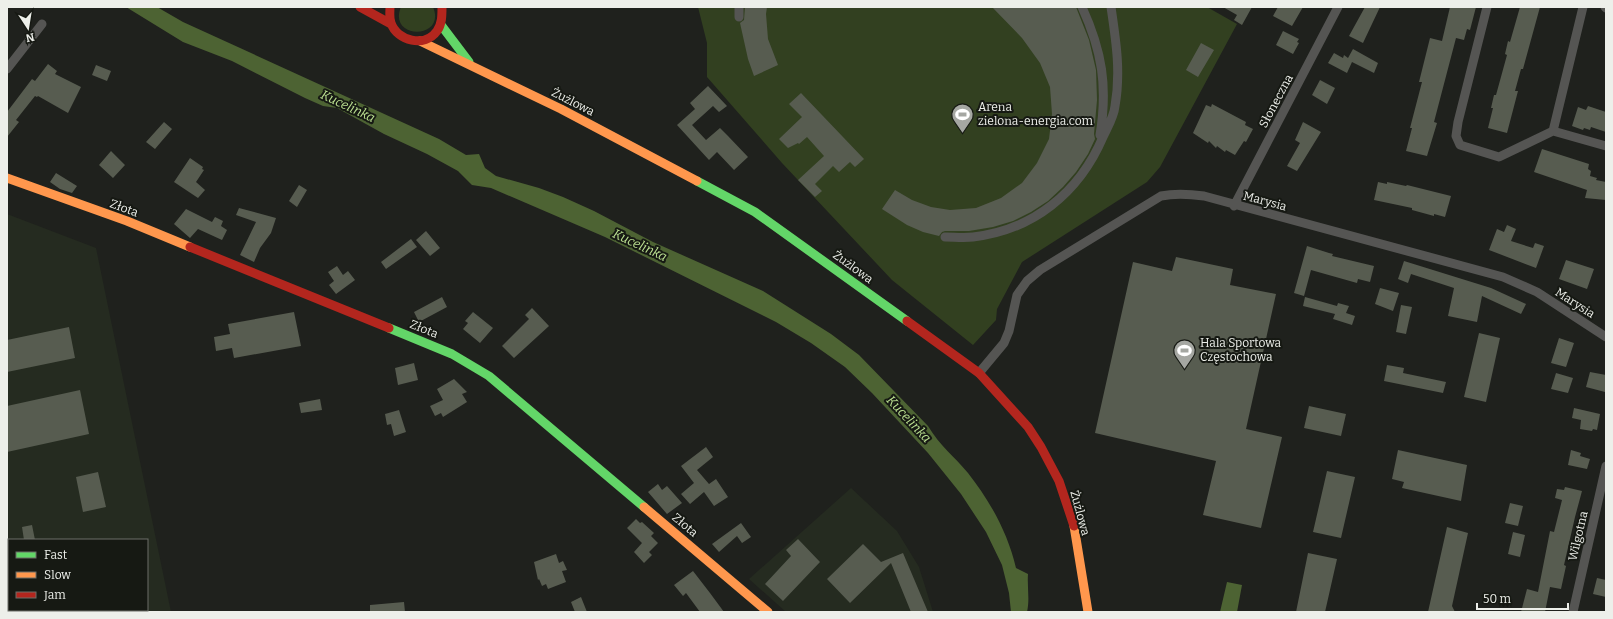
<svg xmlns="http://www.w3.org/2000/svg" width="1613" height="619" font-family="Bitter,serif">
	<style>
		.built { fill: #252b20; fill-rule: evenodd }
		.green { fill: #324020 }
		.water { fill: #4d6333 }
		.building { fill: #575c50 }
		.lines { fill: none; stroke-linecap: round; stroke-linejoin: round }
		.street { stroke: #555553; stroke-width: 9 }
		.fast { stroke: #63d668; stroke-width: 9 }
		.slow { stroke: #ff974d; stroke-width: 9 }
		.jam { stroke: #b3261e; stroke-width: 9 }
		.labels { text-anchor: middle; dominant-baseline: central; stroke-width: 4; stroke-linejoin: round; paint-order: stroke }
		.street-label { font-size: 12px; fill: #edefea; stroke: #161913 }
		.poi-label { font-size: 12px; fill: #edefea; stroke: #161913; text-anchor: start }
		.water-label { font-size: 13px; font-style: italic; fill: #bce192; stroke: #161913 }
	</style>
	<rect width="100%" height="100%" fill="#1f211d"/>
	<path class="built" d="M7 214 96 248 171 612H7ZM9 540H147V610H9Z
		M851 488 897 531 919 567 933 612H786L749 579Z"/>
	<path class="green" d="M401 7H433C447 40 387 40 401 7Z
		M698 7H1207L1237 24 1160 167 1147 182 1022 262 997 309 996 320 973 345 892 280 782 163 707 77V43Z"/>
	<path class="water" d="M126 7H157L183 22 439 139 466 155 479 154 485 168 496 176 539 188 563 197 594 211 653 242 763 291 831 334 859 355 928 426C940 446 954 456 968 473 990 501 1008 533 1016 568L1028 574C1027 587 1030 599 1027 612H1011L1009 593 1002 565 986 532 961 494 928 453 872 393 845 367 811 343 776 322 605 237 491 188 472 185 458 171 427 154 384 134 337 108 323 106 305 98 232 61 183 42Z
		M1227 582 1242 585 1237 612H1220Z"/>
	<path class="building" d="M745 7H767L766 14 768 39 778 65 754 76 748 59 740 23 744 20Z
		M992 7H1076L1089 40 1096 70 1097 100 1094 134 1095 139 1088 154 1076 172 1063 187 1048 201 1031 212 1013 221 993 227 969 231H945L942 232 939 236 923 232 907 225 882 209 895 190 912 200 931 207 950 210 976 208 1001 198 1022 183 1037 163 1049 139 1052 114 1050 87 1040 63 1022 38Z
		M1223 7H1252L1242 25 1234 20 1237 15Z
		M1278 7H1303L1292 26 1273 16Z
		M1365 7H1380L1363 43 1349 36Z
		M1450 7H1476L1470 30 1467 29 1464 40 1456 38 1434 122 1437 123 1427 156 1406 151 1412 128H1410L1422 82H1419L1430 38 1442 41Z
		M1520 7H1540L1523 69H1521L1515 91H1518L1507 133 1488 128 1493 108H1491L1494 95H1496L1507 55 1505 54 1508 41 1510 42Z
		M1283 31 1299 39 1297 42 1299 43 1293 54 1276 45Z
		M1201 43 1214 50 1198 77 1186 70Z
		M1353 49 1378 63 1374 73 1352 62 1347 73 1328 63 1334 53 1343 58 1344 55 1348 58Z
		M48 64 57 71 55 74 81 87 68 113 38 96 37 97 35 96 16 120 19 122 7 137V112L32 79 35 81Z
		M96 65 111 71 107 81 92 75Z
		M1320 80 1335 88 1327 104 1312 95Z
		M708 86 727 106 719 112 713 106 692 125 706 140 720 128 728 136 748 157 734 170 717 152 709 160 677 125 695 109 690 103Z
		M801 93 864 159 855 167 850 162 839 172 833 166 815 184 822 191 815 197 798 180 824 156 807 137 799 144 798 143 788 148 779 139 802 117 789 104Z
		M1212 104 1246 122 1245 125 1253 129 1246 142 1244 141 1235 155 1226 150 1225 152 1217 146 1216 148 1209 141 1208 143 1193 133 1206 105 1211 107Z
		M1588 106 1606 112V132L1591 127 1590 130 1584 128 1583 130 1572 126 1578 107 1586 110Z
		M164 122 172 129 155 149 146 142Z
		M1303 122 1321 132 1297 171 1287 166 1300 143 1295 140Z
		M1542 149 1589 164 1588 169 1591 171 1590 176 1597 178 1596 180 1606 182V200L1585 198 1587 190 1534 172Z
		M111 151 125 165 113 178 99 165Z
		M190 158 203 167 202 169 204 170 196 182 205 190 198 198 174 182Z
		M56 173 77 186 72 193 60 189 50 182Z
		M1378 182 1387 184V182L1406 186 1407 185 1451 196 1445 217 1434 214V216L1412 210V208L1374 200Z
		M299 185 307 190 297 207 289 201Z
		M239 208 276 218 271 233 260 248 254 262 240 255 256 222 236 215Z
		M186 209 212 222 215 217 223 221 221 226 227 230 222 240 198 229 190 238 174 224Z
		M1507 225 1516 229 1511 241 1533 248 1535 243 1544 246 1536 268 1489 250 1497 229 1504 232Z
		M426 231 440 248 430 256 416 240Z
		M411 239 417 247 386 269 381 262Z
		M1307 246 1329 253 1333 254 1332 256 1374 266 1370 282 1358 279 1357 283 1311 270 1304 296 1294 293Z
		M1176 257 1233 269 1230 285 1276 294 1246 429 1282 437 1261 528 1203 515 1216 461 1095 433 1133 262 1172 271Z
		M1566 260 1594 269 1587 289 1559 279Z
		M1404 261 1491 288 1526 304 1521 314 1482 296 1477 322 1448 316 1454 288 1411 274 1408 283 1398 279Z
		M337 266 343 275 348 271 355 280 336 294 329 285 334 281 328 272Z
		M1380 288 1399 293 1393 311 1375 304Z
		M442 297 447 307 419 322 414 312Z
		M1305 297 1337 306 1338 303 1349 306 1346 313 1355 316 1352 325 1333 319 1335 314 1303 306Z
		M1401 305 1412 307 1406 334 1396 332Z
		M532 308 549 326 514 358 502 346 529 319 525 315Z
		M294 312 301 346 234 358 232 348 216 351 214 337 230 334 228 324Z
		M473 312 493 328 480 343 463 329 468 323 465 321Z
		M69 327 75 358 7 372V340Z
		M1479 333 1500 338 1486 402 1464 397Z
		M1559 338 1574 343 1566 367 1551 363Z
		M414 363 418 380 398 385 395 368Z
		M1387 365 1404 368 1403 373 1446 382 1443 393 1384 381Z
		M1590 372 1606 375 1605 392 1586 387Z
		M1556 373 1573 378 1568 393 1551 389Z
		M454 379 467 392 462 394 467 402 443 417 441 413 435 416 430 406 443 400 437 389Z
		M80 390 89 434 7 452V406Z
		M320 399 322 410 301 413 299 403Z
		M1309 406 1346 414 1341 436 1304 428Z
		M1574 408 1600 414 1597 430 1593 429 1592 431 1580 429 1581 420 1572 418Z
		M399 410 406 432 394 436 391 424 387 425 385 414Z
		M706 447 713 457 697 470 709 484 716 479 728 497 714 506 704 492 690 504 681 494 694 483 681 466Z
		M1398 450 1467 465 1461 501 1402 488 1404 482 1392 479Z
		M1571 450 1581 453 1580 456 1590 459 1587 469 1568 465Z
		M1327 471 1355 477 1341 538 1313 532Z
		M98 472 106 507 83 512 76 477Z
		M658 484 662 490 667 486 682 503 667 514 648 492Z
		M1565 487 1582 491 1575 517 1564 565 1566 566 1561 589 1550 587 1545 612H1521L1527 589 1538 592 1550 531 1554 532 1562 500 1555 498 1557 489 1564 490Z
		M1510 503 1523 506 1518 526 1505 523Z
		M636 519 640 523 642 522 654 533 651 536 658 543 649 552 652 555 644 563 634 552 642 543 627 528Z
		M741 523 751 537 742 543 737 536 719 552 712 544Z
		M32 525 35 540H24L22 527Z
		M1447 527 1468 533 1452 606 1455 612H1428Z
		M1513 532 1525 535 1520 557 1508 554Z
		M798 539 820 562 783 601 765 584 791 556 786 550Z
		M863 544 881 562 903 553 928 612H911L891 563 850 603 827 579Z
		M1308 553 1337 559 1325 612H1296Z
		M556 554 559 563 563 561 567 570 562 571 566 582 548 589 546 584 542 586 539 579 538 580 534 562Z
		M693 571 710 593 724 612H700L686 593 683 596 674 585Z
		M1597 578 1606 580V597L1593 594Z
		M581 597 587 612H575L571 602Z
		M404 602 405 612H370V605Z"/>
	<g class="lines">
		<path class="street" d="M1082 7C1102 51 1108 86 1100 135
			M1487 7 1458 122 1456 136 1460 145 1499 157 1553 131 1606 146
			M1605 7 1606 8
			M739 17V7
			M7 69 42 24
			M1553 131 1583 7
			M1234 206 1338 7
			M945 237C954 237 964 238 973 237 1033 230 1079 193 1103 137 1107 128 1114 117 1115 106 1121 72 1116 41 1111 7
			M979 373 1004 343 1009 331 1017 295 1027 281 1040 270 1161 196C1176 193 1189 194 1204 196L1503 277 1537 292 1606 337
			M1573 612 1606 466"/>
		<path class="fast" d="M441 25 469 62
			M697 181 755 212 907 321
			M389 328 452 354 489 376 644 507"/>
		<path class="slow" d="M420 41 561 109 697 181
			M7 178 127 221 190 247
			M644 507 768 612
			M1074 526 1088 612"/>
		<path class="jam" d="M360 7 391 24
			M390 7C390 12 389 18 391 23 397 41 425 48 437 31 442 24 442 16 442 7
			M190 247 389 328
			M907 321 979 373 1028 427 1041 447 1059 481 1074 526"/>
	</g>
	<defs>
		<symbol id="stadium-pin" viewBox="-11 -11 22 30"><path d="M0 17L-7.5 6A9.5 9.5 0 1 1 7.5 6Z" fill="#a5a7a2" stroke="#161913"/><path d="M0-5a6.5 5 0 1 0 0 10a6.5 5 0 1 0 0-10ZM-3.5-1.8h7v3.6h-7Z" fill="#fff"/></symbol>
	</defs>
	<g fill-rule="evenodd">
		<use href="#stadium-pin" x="950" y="102" width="25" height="34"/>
		<use href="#stadium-pin" x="1172" y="338" width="25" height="34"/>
	</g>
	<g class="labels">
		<g class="street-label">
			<text transform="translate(1276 101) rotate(-62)">Słoneczna</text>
			<text transform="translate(573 102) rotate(27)">Żużlowa</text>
			<text transform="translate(1265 201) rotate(15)">Marysia</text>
			<text transform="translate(124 208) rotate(20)">Złota</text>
			<text transform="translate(853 267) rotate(36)">Żużlowa</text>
			<text transform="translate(1575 303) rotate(33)">Marysia</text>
			<text transform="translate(424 329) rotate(22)">Złota</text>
			<text transform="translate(1080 513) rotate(75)">Żużlowa</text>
			<text transform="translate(685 525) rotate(40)">Złota</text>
			<text transform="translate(1578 536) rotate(-77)">Wilgotna</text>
		</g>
		<g class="poi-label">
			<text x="978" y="107">Arena<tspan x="978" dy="14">zielona-energia.com</tspan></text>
			<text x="1200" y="343">Hala Sportowa<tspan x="1200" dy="14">Częstochowa</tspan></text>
		</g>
		<g class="water-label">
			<text transform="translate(348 106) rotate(25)">Kucelinka</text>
			<text transform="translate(640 245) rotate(25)">Kucelinka</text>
			<text transform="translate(909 419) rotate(47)">Kucelinka</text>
		</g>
	</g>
	<rect width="1613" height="619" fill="none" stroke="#edefea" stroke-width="16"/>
	<rect x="8" y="539" width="140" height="72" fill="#161913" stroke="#6c6f69"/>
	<rect x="16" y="552" width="20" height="6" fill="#63d668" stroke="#6c6f69"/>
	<text x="44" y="559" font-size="12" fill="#edefea">Fast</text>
	<rect x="16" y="572" width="20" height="6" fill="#ff974d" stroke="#6c6f69"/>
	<text x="44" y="579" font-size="12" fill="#edefea">Slow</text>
	<rect x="16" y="592" width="20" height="6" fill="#b3261e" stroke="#6c6f69"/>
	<text x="44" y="599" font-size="12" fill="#edefea">Jam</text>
	<g transform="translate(28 28) rotate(168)" stroke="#161913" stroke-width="3" paint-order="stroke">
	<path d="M0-3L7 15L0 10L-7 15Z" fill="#edefea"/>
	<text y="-6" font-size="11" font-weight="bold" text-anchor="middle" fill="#edefea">N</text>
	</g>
	<path d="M1477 603v6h91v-6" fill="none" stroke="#edefea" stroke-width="2"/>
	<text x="1483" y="603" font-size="12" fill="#edefea" stroke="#161913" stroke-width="3" paint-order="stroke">50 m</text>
</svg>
